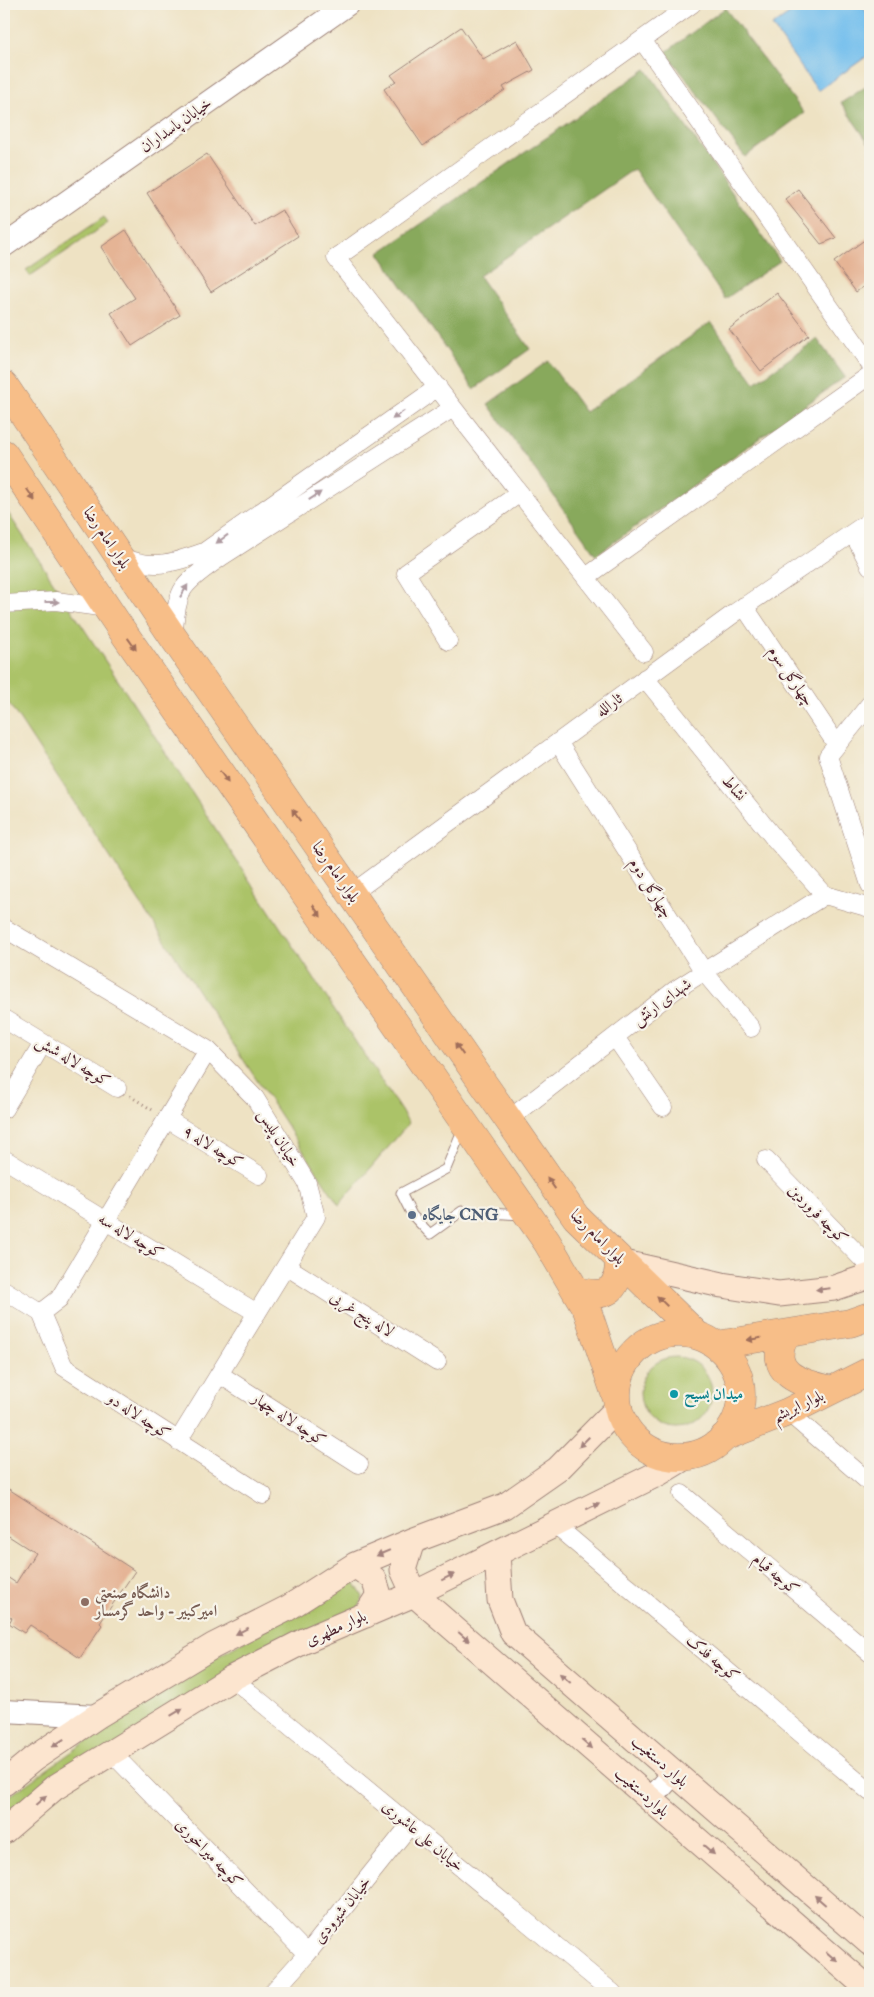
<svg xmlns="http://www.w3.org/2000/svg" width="874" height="1997" font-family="'IM FELL Double Pica',Amiri,serif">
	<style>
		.green { fill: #abc368; stroke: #7a714a }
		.forest { fill: #88a95c; stroke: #696444 }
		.water { fill: #74bfed; stroke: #5f6f8c }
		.building { fill: #e5b495 }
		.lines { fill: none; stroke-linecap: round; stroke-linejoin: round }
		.service-casing { stroke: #9c8077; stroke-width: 11 }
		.minor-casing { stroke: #9c8077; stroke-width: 19 }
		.tertiary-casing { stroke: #9c8077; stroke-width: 24 }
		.secondary-casing { stroke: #9c8077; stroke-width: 27 }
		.primary-casing { stroke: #9c8077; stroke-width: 29 }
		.path { stroke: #9c8077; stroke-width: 3; stroke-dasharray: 1 4; stroke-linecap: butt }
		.service { stroke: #fff; stroke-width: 9 }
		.minor { stroke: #fff; stroke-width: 18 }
		.tertiary { stroke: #fff; stroke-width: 22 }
		.secondary { stroke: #fce5cf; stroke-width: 25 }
		.primary { stroke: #f7be88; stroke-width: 28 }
		.oneway { fill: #ae9aa0 }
		.oneway2 { fill: #a06e5a }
		.oneway3 { fill: #a3827d }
		.service-dot { fill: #5c6f8a; stroke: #f7f3e8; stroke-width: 2 }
		.culture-dot { fill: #0f9aa8; stroke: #f7f3e8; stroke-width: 2 }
		.education-dot { fill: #8d6e63; stroke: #f7f3e8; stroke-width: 2 }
		.labels { text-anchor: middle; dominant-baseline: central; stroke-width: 4.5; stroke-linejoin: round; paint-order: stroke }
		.street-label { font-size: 16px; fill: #4a1f2b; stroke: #f7f3e8 }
		.service-label { font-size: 16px; font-weight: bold; fill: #4e5e75; stroke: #f7f3e8; text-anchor: start }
		.culture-label { font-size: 16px; font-weight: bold; fill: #0d838f; stroke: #f7f3e8; text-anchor: start }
		.education-label { font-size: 16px; font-weight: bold; fill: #785e54; stroke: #f7f3e8; text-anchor: start }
	</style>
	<rect width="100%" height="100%" fill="#f7f3e8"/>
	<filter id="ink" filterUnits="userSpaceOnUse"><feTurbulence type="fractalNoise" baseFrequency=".02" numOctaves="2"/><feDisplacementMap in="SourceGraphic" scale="10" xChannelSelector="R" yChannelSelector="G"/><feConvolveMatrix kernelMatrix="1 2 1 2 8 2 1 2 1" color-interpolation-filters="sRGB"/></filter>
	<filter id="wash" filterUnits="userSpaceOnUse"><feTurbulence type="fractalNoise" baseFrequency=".0096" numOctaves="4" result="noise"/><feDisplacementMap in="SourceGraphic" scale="20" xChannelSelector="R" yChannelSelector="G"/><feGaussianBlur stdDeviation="1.12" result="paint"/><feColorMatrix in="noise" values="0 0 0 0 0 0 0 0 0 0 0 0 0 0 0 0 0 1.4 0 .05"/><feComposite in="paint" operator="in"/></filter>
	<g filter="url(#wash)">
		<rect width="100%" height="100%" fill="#eee2c3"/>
		<path class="green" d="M104 217 108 223 30 276 26 270Z
			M4 507 409 1123 339 1205 4 696Z
			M640 1393a36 36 0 1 1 72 0a36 36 0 1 1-72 0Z
			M353 1580 363 1597 358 1609 4 1827V1800L160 1689Z"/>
		<path class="forest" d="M725 8 804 113 745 157 666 52Z
			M646 69 780 261 725 299 634 169 479 276 530 349 474 389 379 253Z
			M870 84V145L841 103Z
			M711 322 755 383 817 339 845 377 596 555 488 404 548 361 585 412Z"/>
		<path class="water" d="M803 4H861L870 17V54L818 91 772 26Z"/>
		<g id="blocks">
			<path class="building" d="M461 27 483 59 517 40 534 70 503 87 505 90 423 146 384 89 396 81 391 75Z
				M207 154 255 226 282 210 298 236 211 292 147 193Z
				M798 189 836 238 821 244 785 199Z
				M126 230 180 315 132 346 111 313 135 298 101 247Z
				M870 236V282L856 292 834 262Z
				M777 293 809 335 761 371 729 329Z
				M4 1486 135 1571 100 1623 102 1625 80 1658 30 1625 24 1633 9 1623 12 1618 4 1612V1575L16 1583 35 1553 4 1533Z"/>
		</g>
	</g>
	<g filter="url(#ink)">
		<use href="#blocks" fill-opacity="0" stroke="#9c8077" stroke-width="1"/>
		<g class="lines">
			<defs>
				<path id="service" d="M463 1128 446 1169 401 1193 412 1215 430 1234 462 1211 521 1215"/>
				<path id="minor" d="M642 40 870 364
					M853 533 870 566
					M119 556C153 570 170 564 204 552L438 387
					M586 577 870 375
					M4 604 56 601 107 608
					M744 606 837 745
					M173 637C175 622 175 605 182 591 188 579 210 565 221 557L453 408
					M448 641 406 573 520 493
					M644 652 336 258 692 4
					M645 678 774 838 825 895
					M870 704 828 756 870 885
					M558 742 704 972 751 1028
					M351 894 736 612 870 521
					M825 895 870 908
					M4 928 208 1050 255 1098 307 1183 316 1217 178 1441
					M4 1019 117 1088
					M615 1037 663 1107
					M4 1109 43 1043
					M167 1119 259 1175
					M508 1120 675 990 825 895
					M4 1159 257 1313
					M766 1160 870 1267
					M286 1266 437 1362
					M4 1290 41 1313
					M41 1313 59 1299 208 1050
					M41 1313 64 1367 263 1495
					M219 1374 359 1464
					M788 1412 870 1483
					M682 1494 870 1653
					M555 1525 870 1792
					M232 1678 613 1993
					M111 1752 307 1954
					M272 1993 307 1954 410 1825"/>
				<path id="tertiary" d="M4 246 348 4
					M4 1711 97 1716
					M651 1799 674 1773"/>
				<path id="secondary" d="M624 1263 722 1285 779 1294 834 1288 870 1276
					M412 1541 403 1570 414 1594 870 1990
					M497 1553 500 1600 513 1633 870 1943
					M355 1565 374 1579 379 1595 366 1615
					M4 1783 33 1759 97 1716 213 1646 288 1608 355 1565 412 1541 505 1506 558 1469 619 1407
					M4 1831 54 1788 232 1678 304 1641 414 1594 659 1473 687 1456"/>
				<path id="primary" d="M4 385 173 637 576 1217 697 1335
					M4 454 119 626 547 1242 587 1310 616 1396
					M576 1291C606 1298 619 1293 619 1259
					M617 1395a62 62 0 1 1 124 0a62 62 0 1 1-124 0Z
					M786 1334C765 1374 800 1383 832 1390
					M717 1345 850 1323 870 1316
					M724 1437 788 1412 870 1371"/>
			</defs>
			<use href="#service" class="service-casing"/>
			<use href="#minor" class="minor-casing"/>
			<use href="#tertiary" class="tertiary-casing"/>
			<use href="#secondary" class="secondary-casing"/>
			<use href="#primary" class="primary-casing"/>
			<path class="path" d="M130 1096 154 1111"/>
			<use href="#service" class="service"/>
			<use href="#minor" class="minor"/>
			<use href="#tertiary" class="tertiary"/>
			<use href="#secondary" class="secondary"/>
			<use href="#primary" class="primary"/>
		</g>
		<defs><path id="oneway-solid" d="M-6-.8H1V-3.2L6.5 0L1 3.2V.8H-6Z" transform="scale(1.25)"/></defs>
		<g class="oneway">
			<use href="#oneway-solid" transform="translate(398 415) rotate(145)"/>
			<use href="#oneway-solid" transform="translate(315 496) rotate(-33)"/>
			<use href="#oneway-solid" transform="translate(222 539) rotate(144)"/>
			<use href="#oneway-solid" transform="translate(184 591) rotate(-58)"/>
			<use href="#oneway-solid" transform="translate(52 602)"/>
		</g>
		<g class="oneway2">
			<use href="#oneway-solid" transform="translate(31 495) rotate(56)"/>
			<use href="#oneway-solid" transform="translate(132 644) rotate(55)"/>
			<use href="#oneway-solid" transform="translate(224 777) rotate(55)"/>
			<use href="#oneway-solid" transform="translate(296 815) rotate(-125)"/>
			<use href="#oneway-solid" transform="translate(317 911) rotate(55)"/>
			<use href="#oneway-solid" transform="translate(459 1049) rotate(-125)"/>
			<use href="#oneway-solid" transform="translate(551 1183) rotate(-125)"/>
			<use href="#oneway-solid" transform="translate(662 1301) rotate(-135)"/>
			<use href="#oneway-solid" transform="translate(754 1339) rotate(171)"/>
		</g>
		<g class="oneway3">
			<use href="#oneway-solid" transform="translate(823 1289) rotate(174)"/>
			<use href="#oneway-solid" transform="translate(584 1442) rotate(135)"/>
			<use href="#oneway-solid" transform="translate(593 1506) rotate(-26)"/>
			<use href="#oneway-solid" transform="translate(383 1553) rotate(157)"/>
			<use href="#oneway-solid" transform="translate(448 1577) rotate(-26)"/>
			<use href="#oneway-solid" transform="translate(242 1631) rotate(153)"/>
			<use href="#oneway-solid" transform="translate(464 1637) rotate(41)"/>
			<use href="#oneway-solid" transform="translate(565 1678) rotate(-139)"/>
			<use href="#oneway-solid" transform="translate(177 1712) rotate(-31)"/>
			<use href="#oneway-solid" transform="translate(58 1743) rotate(146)"/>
			<use href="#oneway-solid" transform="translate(587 1744) rotate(41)"/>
			<use href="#oneway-solid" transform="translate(41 1800) rotate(-41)"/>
			<use href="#oneway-solid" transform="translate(709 1850) rotate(41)"/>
			<use href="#oneway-solid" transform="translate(820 1900) rotate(-139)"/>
			<use href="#oneway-solid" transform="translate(832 1957) rotate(41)"/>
		</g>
	</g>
	<circle class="service-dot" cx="412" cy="1215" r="5"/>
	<circle class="culture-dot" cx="674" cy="1394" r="5"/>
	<circle class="education-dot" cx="85" cy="1602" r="5"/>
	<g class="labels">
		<g class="street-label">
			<text transform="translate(176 125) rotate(-35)">خیابان پاسداران</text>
			<text transform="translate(107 538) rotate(56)">بلوار امام رضا</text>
			<text transform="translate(791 676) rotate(56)">چهارگل سوم</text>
			<text transform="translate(609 705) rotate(-36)">ثارالله</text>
			<text transform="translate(734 788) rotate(51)">نشاط</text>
			<text transform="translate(336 872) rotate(55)">بلوار امام رضا</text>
			<text transform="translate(651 888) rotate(58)">چهارگل دوم</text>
			<text transform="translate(662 1002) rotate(-36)">شهدای ارتش</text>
			<text transform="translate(73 1061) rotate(31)">کوچه لاله شش</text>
			<text transform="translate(279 1138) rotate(58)">خیابان پلیس</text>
			<text transform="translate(213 1147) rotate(31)">کوچه لاله ۹</text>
			<text transform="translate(818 1214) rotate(45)">کوچه فروردین</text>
			<text transform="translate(131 1236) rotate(31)">کوچه لاله سه</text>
			<text transform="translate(598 1237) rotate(45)">بلوار امام رضا</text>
			<text transform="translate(362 1314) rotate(32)">لاله پنج غربی</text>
			<text transform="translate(798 1406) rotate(-25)">بلوار ابریشم</text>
			<text transform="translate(139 1416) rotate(33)">کوچه لاله دو</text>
			<text transform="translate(289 1419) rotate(33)">کوچه لاله چهار</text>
			<text transform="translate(776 1574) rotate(40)">کوچه قیام</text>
			<text transform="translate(336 1628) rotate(-24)">بلوار مطهری</text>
			<text transform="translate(713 1658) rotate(40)">کوچه فدک</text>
			<text transform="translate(660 1761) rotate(41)">بلوار دستغیب</text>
			<text transform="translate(642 1792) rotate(41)">بلواردستغیب</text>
			<text transform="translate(423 1836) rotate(40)">خیابان علی عاشوری</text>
			<text transform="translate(209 1853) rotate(46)">کوچه میراخوری</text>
			<text transform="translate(342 1910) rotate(-51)">خیابان شیرودی</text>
		</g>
		<g class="service-label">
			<text x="422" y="1215">جایگاه CNG</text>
		</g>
		<g class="culture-label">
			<text x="684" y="1394">میدان بسیح</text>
		</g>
		<g class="education-label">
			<text x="95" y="1593">دانشگاه صنعتی<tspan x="95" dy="18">امیرکبیر - واحد گرمسار</tspan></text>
		</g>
	</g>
	<rect width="874" height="1997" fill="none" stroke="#f7f3e8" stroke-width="20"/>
</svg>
